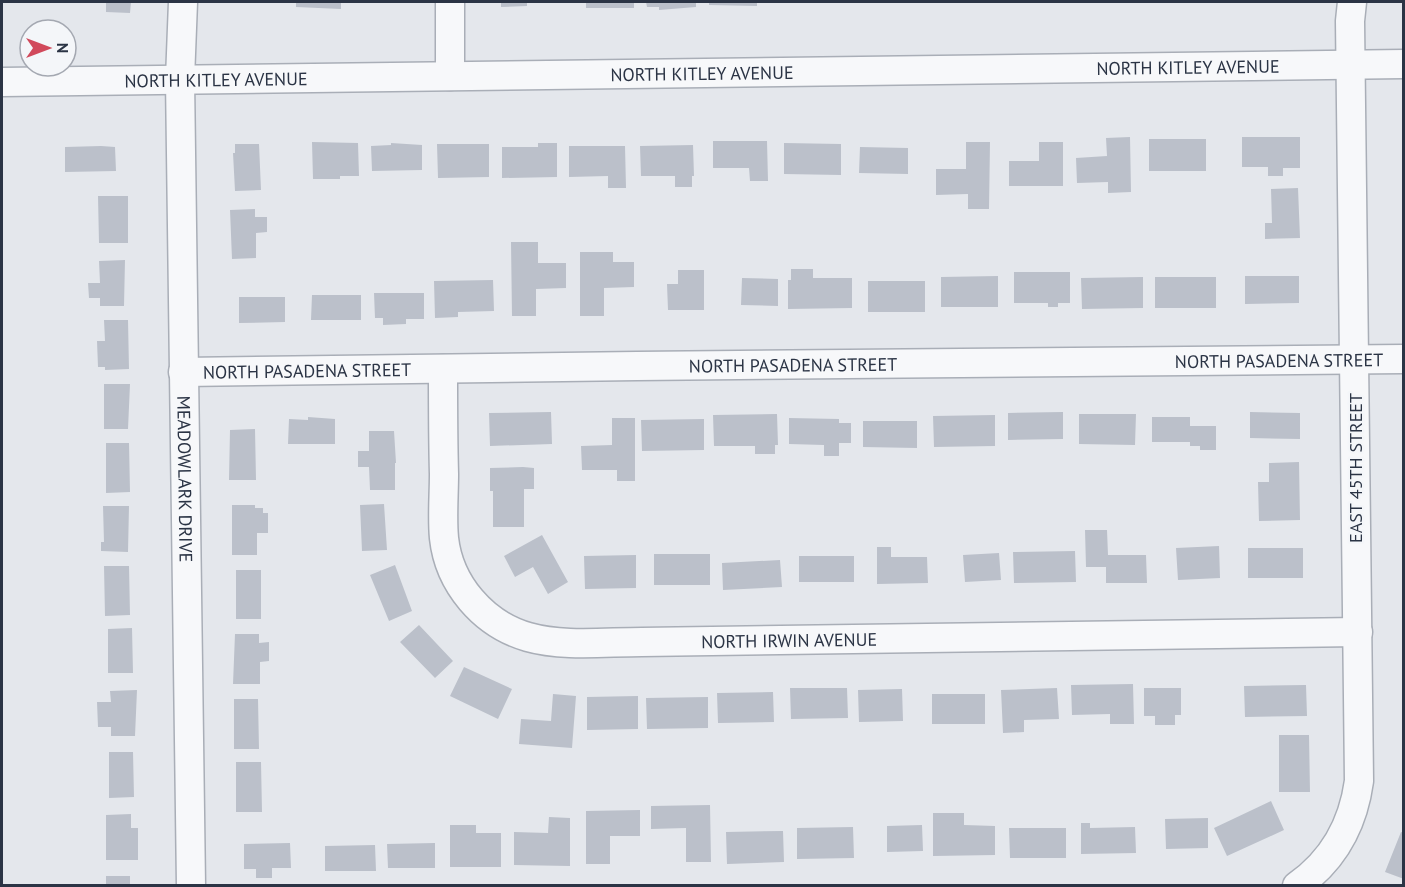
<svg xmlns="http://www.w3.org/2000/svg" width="1405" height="887" font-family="'PT Sans',sans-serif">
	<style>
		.building { fill: #bbc0ca }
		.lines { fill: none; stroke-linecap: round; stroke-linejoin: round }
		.minor-casing { stroke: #a9aeb7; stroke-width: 31 }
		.minor { stroke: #f7f8fa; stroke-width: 28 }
		.labels { text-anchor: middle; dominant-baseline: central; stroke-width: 5; stroke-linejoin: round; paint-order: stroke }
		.street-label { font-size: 18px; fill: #2b3445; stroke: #f4f6f9 }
	</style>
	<rect width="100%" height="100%" fill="#e4e7ec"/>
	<path class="building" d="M106 2H131L130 13 106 12Z
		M296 2H341V9L296 7Z
		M501 2H527V6L501 7Z
		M586 2H634V8H586Z
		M646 2H696V7L659 10V7H647Z
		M709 2H757V6L709 5Z
		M1130 137 1131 192 1108 193V182L1077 183 1076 158 1107 156 1106 138Z
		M1242 137H1300V168H1283V176H1268V167H1242Z
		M1149 139H1206V171H1149Z
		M713 141H767L768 181H750L749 168H713Z
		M312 142 358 143 359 176H340V179H313Z
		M966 142H990L989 209H968V194L936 195V169H966Z
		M1039 142H1063V186H1009V161H1039Z
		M391 143 422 145V170L372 171 371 146 391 145Z
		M538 143H557V177L502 178V147H538Z
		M784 143 841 144V175L784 174Z
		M235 144H259L261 190 235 191 233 153H235Z
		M437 144H489V177L438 178Z
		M693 145 694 176H692V187H675V176H641L640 146Z
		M101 146 115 147 116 171 65 172V147Z
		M569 146H625L626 188H608V176L569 177Z
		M860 147 908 148V174L859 173Z
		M1298 188 1300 238 1265 239V223H1272L1271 189Z
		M98 196H128V243H99Z
		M255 209V217H267V232L256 233V258L232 259 230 210Z
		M511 242H538V263H566V288L536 289V316H512Z
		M580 252H613V262H634V287L604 288V316H580Z
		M125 260 124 306H100V298H89L88 283H100L99 261Z
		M791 269H813V278H852V308L788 309V280H791Z
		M678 270H704V310H668L667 284H678Z
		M1014 272H1070V303H1058V307H1048V303H1014Z
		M998 276V307H941V277Z
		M1245 276H1299V303L1245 304Z
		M1143 277V308L1082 309 1081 278Z
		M1155 277H1216V308H1155Z
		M742 278 778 279V306L741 305Z
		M493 280 494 311 458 312V317L435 318 434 281Z
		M868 281H925V312H868Z
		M374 293H424V319H406V324L383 325V318H375Z
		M312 295H361V320H311Z
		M239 297H285V322L239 323Z
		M104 320H128L129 369 105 370V367H98L97 341H105Z
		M104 384H130L128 429H104Z
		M551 412 552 444 490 446 489 413Z
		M1063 412V439L1008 440V413Z
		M1250 412 1300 413V439L1250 438Z
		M777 414 778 445H775V454H755V446H714L713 415Z
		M1079 414H1136L1135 445 1079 444Z
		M995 415V446L934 447 933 416Z
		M308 417 335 419V444H288L289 419 308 420Z
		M1152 417H1190V426H1216V450H1200V446H1190V442H1152Z
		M612 418H635V481H617V470H582L581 446 612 445Z
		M789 418 839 419V423H851V443H839V456H824V445L789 444Z
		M704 419V450L642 451 641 420Z
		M863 421H917V448L863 447Z
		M255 429 256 480H229L230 430Z
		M369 431H394L396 463H395V490H370L369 467H358V451H369Z
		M106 443H129L130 492 106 493Z
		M1299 462 1300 520 1259 521 1258 482H1269V463Z
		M523 467 534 468V489H524V527H493V491H490V468Z
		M384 504 387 550 362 551 360 505Z
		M232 505H255V508H263V513H268V533H257V555H232Z
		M103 506H129L128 552 101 551V542H104Z
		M1085 530H1107L1108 555H1146L1147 583H1106V567H1086Z
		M542 535 568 582 548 594 533 567 515 577 504 556Z
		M1219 546 1220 578 1178 580 1176 548Z
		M877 547H891V557H927L928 583 877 584Z
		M1248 548H1303V578H1248Z
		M1075 551 1076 582 1014 583 1013 552Z
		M999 553 1001 580 965 582 963 555Z
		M654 554H710V585H654Z
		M636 555V588L585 589 584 556Z
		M799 556H854V582H799Z
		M780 560 782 587 723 590 722 563Z
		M395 565 412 611 389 621 370 575Z
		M104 566H129L130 615 105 616Z
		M236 570H261V619H236Z
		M419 625 453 661 435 678 400 642Z
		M132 628 133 673H108V629Z
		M235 634H259V643L269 642V661L260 662V684H233Z
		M464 667 512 689 498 719 450 696Z
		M1133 684 1134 724H1110V714L1072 715 1071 685Z
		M1306 685 1307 716 1245 717 1244 686Z
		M790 688H847L848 718 791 719Z
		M1057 688 1059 719 1024 720V732L1003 733 1001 690Z
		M1144 688H1181V715H1175V725H1155V716H1144Z
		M902 689 903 721 859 722 858 690Z
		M137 690 135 736H111V727H98L97 702H111L110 691Z
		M773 692 774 722 718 723 717 693Z
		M553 694 576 696 572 748 519 744 521 719 551 721Z
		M932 694H985V724H932Z
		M638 696V729L587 730V697Z
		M708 697V728L647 729 646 698Z
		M234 699H258L259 749H234Z
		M1279 735H1309L1310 792H1279Z
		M109 752H133L134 797 109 798Z
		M236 762H261L262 812H236Z
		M1271 801 1284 830 1227 856 1214 828Z
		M710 805 711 862H686V828L651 829V806Z
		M640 810V836H610V864H586V811Z
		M933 813H964V825L995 826V855L933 856Z
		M131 814V828H138V860H106V815Z
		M549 817 570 818V866L514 865V832L548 833Z
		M1208 818V848L1166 849 1165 819Z
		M1081 823H1090V828L1135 827 1136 853 1081 854Z
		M450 825H476V833H501V867H450Z
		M922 825 923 851 887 852V826Z
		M853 827 854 858 797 859V828Z
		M1009 828H1066V858H1010Z
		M783 831 784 862 727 864 726 832Z
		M1401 832 1404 833V879L1385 872Z
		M290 843 291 868H272V878H256V869H244V844Z
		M435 843V868H388L387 844Z
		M375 845 376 871H325V846Z
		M106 876H130V886H106Z"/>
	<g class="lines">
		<defs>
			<g id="minor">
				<path id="s1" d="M183 2 180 79 191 886"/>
				<path d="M450 2V76"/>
				<path id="s2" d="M2 82 1404 64"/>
				<path id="s3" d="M443 369C443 404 443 439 444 474 444 495 442 517 444 538 449 584 483 624 528 637 563 647 605 642 642 642L1358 632"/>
				<path id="s4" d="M183 372 637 366 1404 359"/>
				<path d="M1297 886C1334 860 1353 825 1359 781L1350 21 1352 2"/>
			</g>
		</defs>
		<use href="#minor" class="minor-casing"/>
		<use href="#minor" class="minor"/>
	</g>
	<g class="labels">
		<g class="street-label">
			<text stroke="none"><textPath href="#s2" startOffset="1186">NORTH KITLEY AVENUE</textPath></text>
			<text stroke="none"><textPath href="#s2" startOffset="700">NORTH KITLEY AVENUE</textPath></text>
			<text stroke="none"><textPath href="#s2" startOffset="214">NORTH KITLEY AVENUE</textPath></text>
			<text stroke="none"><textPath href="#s4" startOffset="1096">NORTH PASADENA STREET</textPath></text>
			<text stroke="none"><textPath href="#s4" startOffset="610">NORTH PASADENA STREET</textPath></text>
			<text stroke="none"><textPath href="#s4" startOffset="124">NORTH PASADENA STREET</textPath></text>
			<text transform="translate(1355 468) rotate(-90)">EAST 45TH STREET</text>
			<text stroke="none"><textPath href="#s1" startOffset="477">MEADOWLARK DRIVE</textPath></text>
			<text stroke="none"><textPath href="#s3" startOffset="568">NORTH IRWIN AVENUE</textPath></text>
		</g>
	</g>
	<rect width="1405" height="887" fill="none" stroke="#2b3445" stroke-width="6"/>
	<g transform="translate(48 48) rotate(90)"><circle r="28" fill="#f4f6f9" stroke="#a4a8b1" stroke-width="1.5"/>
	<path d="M0-4.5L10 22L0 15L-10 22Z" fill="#d1495b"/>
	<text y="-9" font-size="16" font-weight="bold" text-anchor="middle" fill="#2b3445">N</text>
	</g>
</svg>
